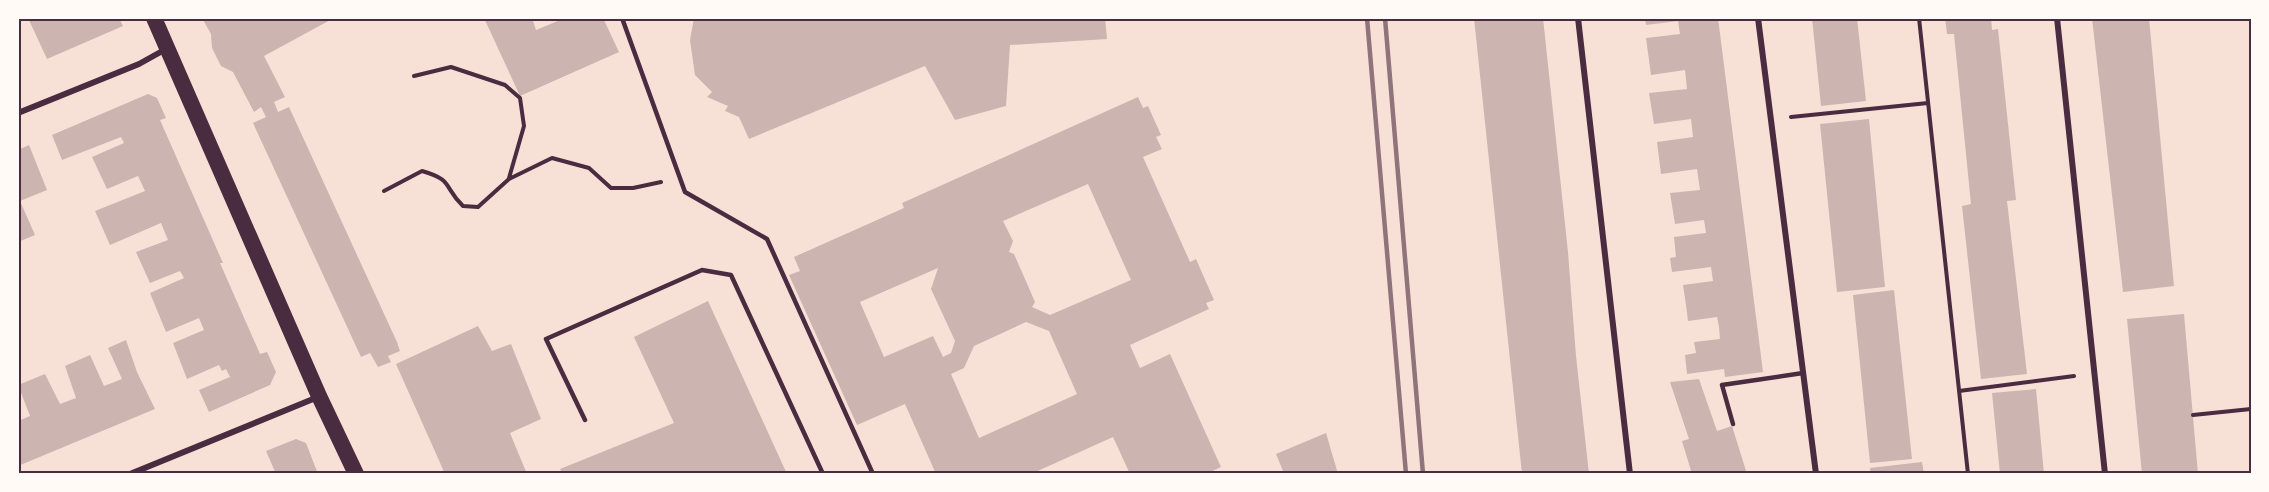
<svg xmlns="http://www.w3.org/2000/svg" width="2269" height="492" font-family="'Fira Sans Condensed',sans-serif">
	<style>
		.building { fill: #ccb4b1; fill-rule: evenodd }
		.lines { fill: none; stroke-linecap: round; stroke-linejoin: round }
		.path { stroke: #4a2c40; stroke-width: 4 }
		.service { stroke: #4a2c40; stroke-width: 4.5 }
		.minor { stroke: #4a2c40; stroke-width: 6 }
		.trunk { stroke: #4a2c40; stroke-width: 16 }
		.rail { stroke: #8f747c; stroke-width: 4.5 }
		.neatline { fill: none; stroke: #4a2c40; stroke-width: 2 }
	</style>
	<rect width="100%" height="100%" fill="#f7e1d7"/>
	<path class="building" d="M28 18H119L123 26 47 59Z
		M202 18H334L264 56 285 97 274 102 278 112 289 107 397 342 400 351 388 356 391 362 378 367 370 353 361 357 253 123 266 117 261 107 254 112 233 72 221 66 212 48 211 34Z
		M484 18H532L536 30 565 18H603L619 52 520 96Z
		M694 18H1105L1107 39 1010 45 1006 106 955 120 925 66 749 139 739 117 725 111 728 106 707 97 712 92 695 75 690 40Z
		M1474 18H1543L1568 252 1576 356 1589 474H1522Z
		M1645 18H1718L1763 372 1725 377 1724 369 1687 374 1685 355 1696 353 1694 342 1720 339 1719 327 1717 317 1688 321 1686 305 1683 285 1713 281 1711 267 1672 272 1670 258 1676 257 1674 237 1706 233 1704 220 1675 224 1670 193 1700 190 1697 169 1661 174 1657 142 1693 137 1691 119 1654 124 1649 93 1687 89 1685 70 1651 75 1646 38 1680 34 1678 21 1646 25Z
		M1812 18H1857L1866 101 1821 106Z
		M1945 18H1991L1992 30 1998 29 2016 200 2007 201 2027 374 1981 379 1962 206 1971 204 1954 34H1947Z
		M2092 18H2149L2174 286 2123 292Z
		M148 94 157 98 166 118 160 120 223 263H220L260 354 267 352 276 372 270 385 209 412 199 390 230 377 226 369 222 371 219 365 187 379 173 343 204 330 199 318 166 332 150 293 184 278 180 271 150 283 136 252 168 240 161 223 110 245 95 211 145 191 138 176 107 189 92 157 124 143 121 137 62 160 52 135Z
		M1138 97 1143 108 1148 106 1161 135 1156 137 1162 149 1143 157 1190 262 1196 259 1214 300 1206 303 1209 309 1130 345 1140 368 1170 354 1221 467 1206 474H1130L1113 437 1031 474H936L905 404 857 425 789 275 800 271 794 257 904 208 902 203ZM1088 184 1131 280 1050 315 1032 307 1035 302 1014 254 1009 252 1013 241 1003 221ZM938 268 931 289 955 341 951 353 943 357 933 336 884 357 860 302ZM1026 322 1049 331 1077 394 979 438 951 374 964 368 974 346Z
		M1869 119 1885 287 1837 292 1820 124Z
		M29 145 47 190 20 201 35 235 18 242V150Z
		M1894 290 1912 459 1870 463 1853 295Z
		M708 301 787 474H563L560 469 674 423 634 337Z
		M2184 314 2198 474H2142L2127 319Z
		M478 326 492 351 511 344 541 419 510 433 527 474H445L396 364Z
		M126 340 137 372 155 409 18 466V421L30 416 18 385 45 374 60 404 76 398 65 366 90 355 104 386 122 379 108 348Z
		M1699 379 1717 431 1732 426 1747 474H1692L1682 441 1689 439 1670 382Z
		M2036 389 2044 474H2000L1992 393Z
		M1326 433 1338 474H1275L1283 471 1276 454Z
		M296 439 306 443 318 474H276L266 451Z
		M1922 462 1924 474H1871L1870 468Z"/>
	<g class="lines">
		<path class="path" d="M1919 18 1968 474
			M414 76 451 67 505 85 520 98 524 126 509 178
			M1791 117 1928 103
			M384 191 422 171C454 180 443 187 463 206L478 207 509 179 552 158 589 168 611 188H633L661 182
			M1959 391 2074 376
			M2193 415 2251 409"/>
		<path class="service" d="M622 18 685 192 767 239 873 474
			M585 420 546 339 702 270 731 275 823 474
			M1733 424 1722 385 1803 373"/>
		<path class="minor" d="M1578 18 1630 474
			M1758 18 1816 474
			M2057 18 2105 474
			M18 113 139 64 166 49
			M130 474 318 397"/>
		<path class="trunk" d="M154 18 319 396 356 474"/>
		<path class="rail" d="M1367 18 1406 474
			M1385 18 1423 474"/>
	</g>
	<rect width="2269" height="492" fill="none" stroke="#fffaf5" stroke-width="39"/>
	<rect x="20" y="20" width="2230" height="452" class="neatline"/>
</svg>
